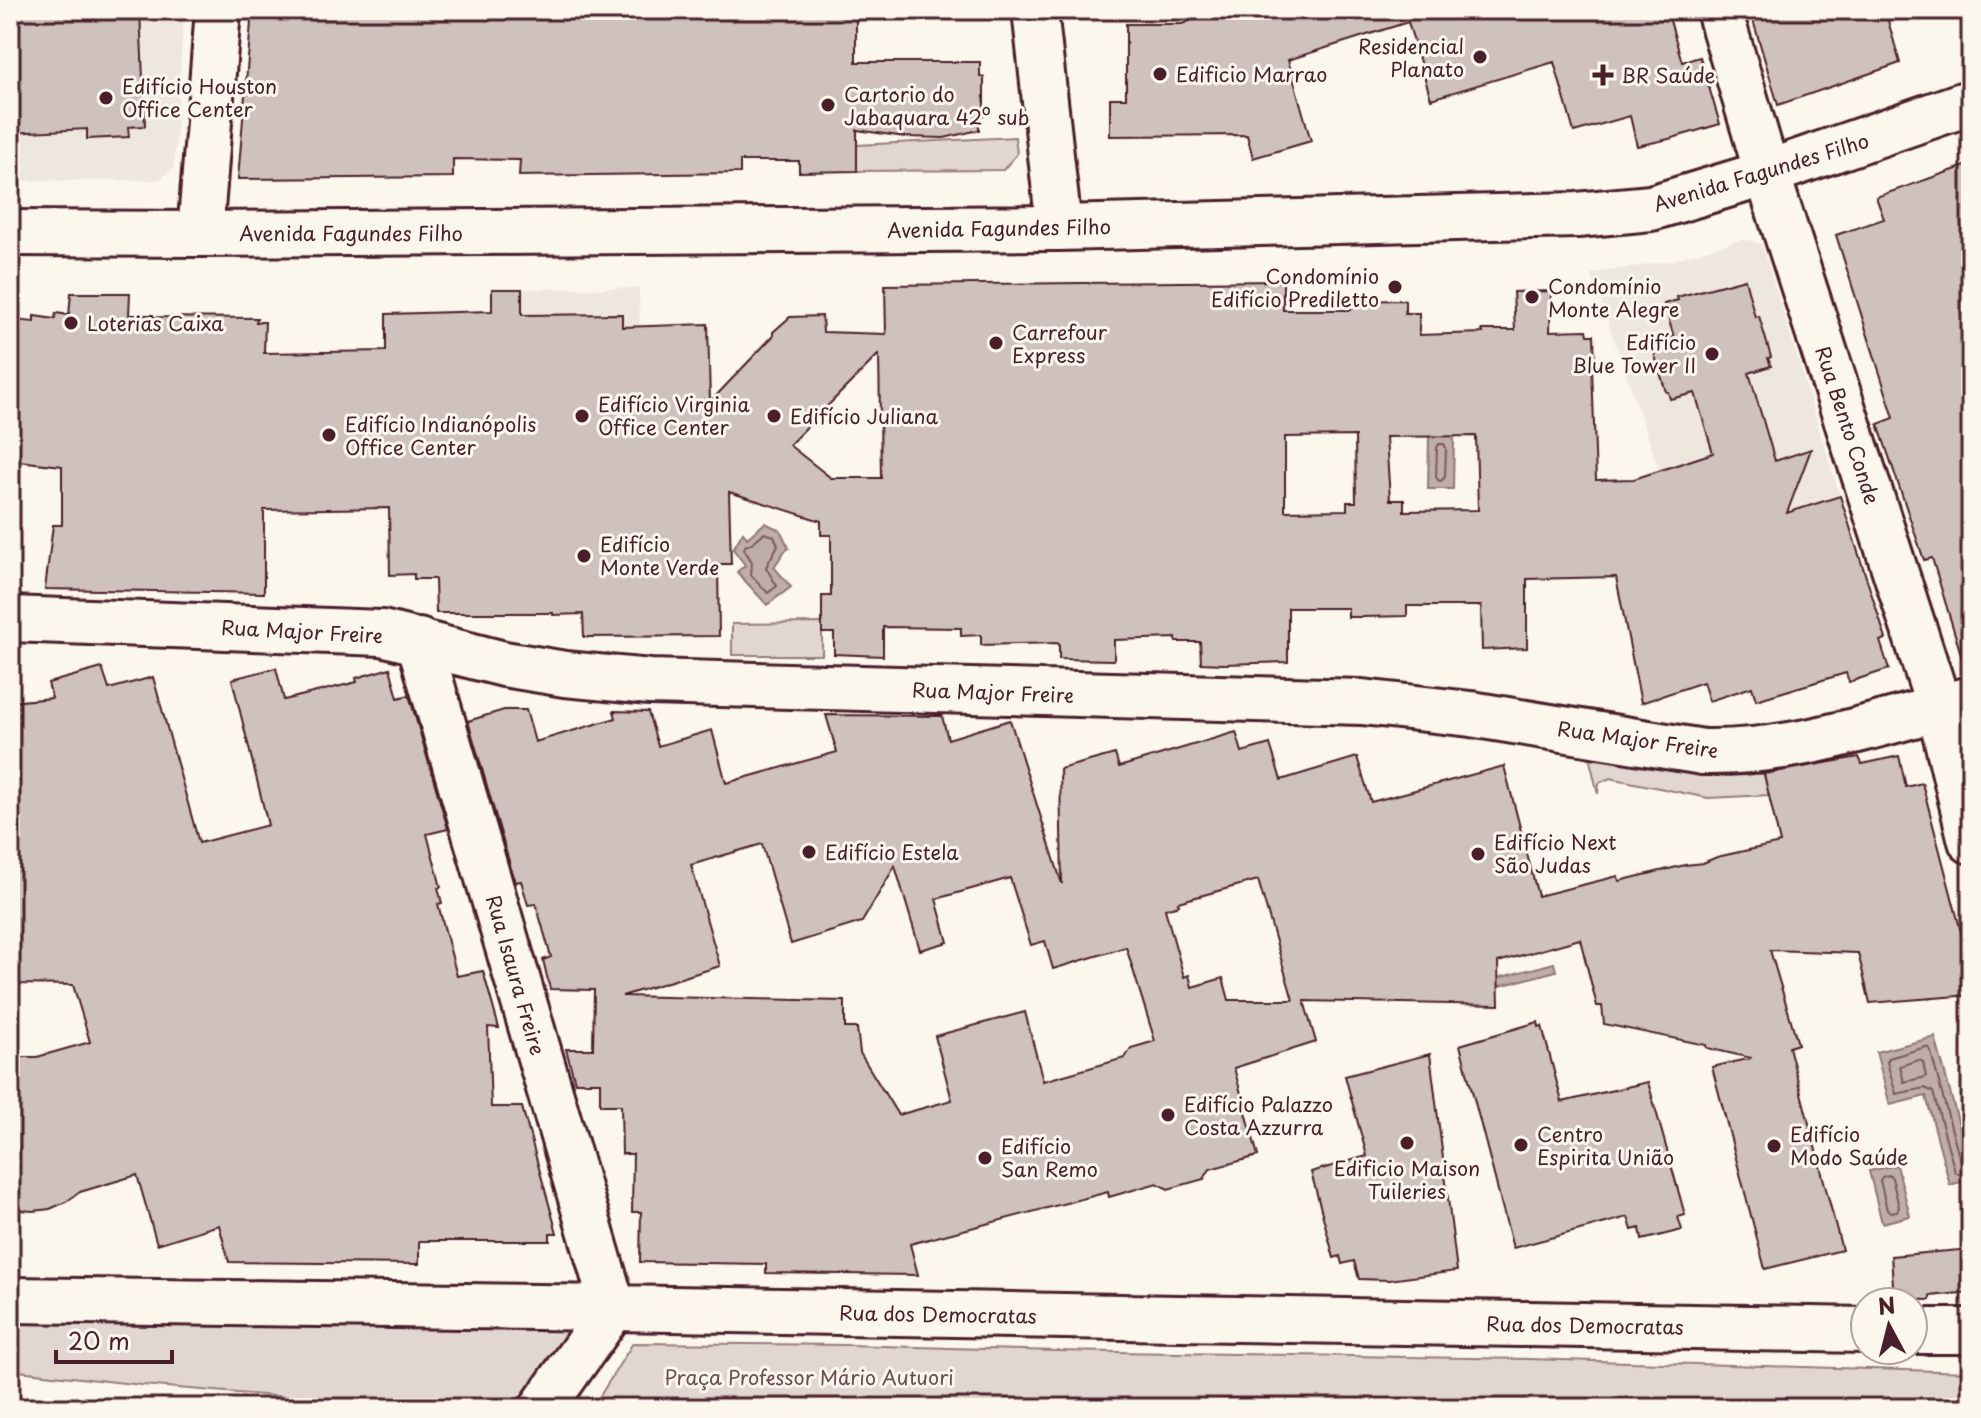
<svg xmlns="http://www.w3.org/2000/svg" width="1981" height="1418" font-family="'Playpen Sans',sans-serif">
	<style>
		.built { fill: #eee7de }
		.green { fill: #e2d7d0; stroke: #967b7e; stroke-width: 2 }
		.water { fill: #bfadaa; stroke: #907477; stroke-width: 2 }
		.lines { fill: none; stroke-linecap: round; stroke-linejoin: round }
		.shore { stroke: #79585e; stroke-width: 2 }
		.building { fill: #cfc2bc; stroke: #4a1f2b; stroke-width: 2; fill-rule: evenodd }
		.minor-casing { stroke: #4a1f2b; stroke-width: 50 }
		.minor { stroke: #fbf7ec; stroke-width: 44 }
		.poi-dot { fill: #4a1f2b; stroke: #fbf7ec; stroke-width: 3 }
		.labels { text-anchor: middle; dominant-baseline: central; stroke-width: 6; stroke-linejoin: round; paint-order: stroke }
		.poi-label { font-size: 20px; fill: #4a1f2b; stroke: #fbf7ec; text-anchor: start }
		.street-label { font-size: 20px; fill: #4a1f2b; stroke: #fbf7ec }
		.park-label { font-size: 20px; fill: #704d54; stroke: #fbf7ec }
	</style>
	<rect width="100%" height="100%" fill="#fbf7ec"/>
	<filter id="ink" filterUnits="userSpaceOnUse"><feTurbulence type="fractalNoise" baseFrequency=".0125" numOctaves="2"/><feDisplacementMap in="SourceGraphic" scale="16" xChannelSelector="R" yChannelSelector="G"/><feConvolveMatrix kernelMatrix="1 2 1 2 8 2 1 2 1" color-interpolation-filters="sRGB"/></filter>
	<g filter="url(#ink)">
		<path class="built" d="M10 10H184L174 168 159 180 10 181Z
			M1744 239 1762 244 1840 496 1812 514 1685 543 1591 274 1669 261Z
			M639 288 642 473 525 474 522 289Z"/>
		<path class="green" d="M1015 137 1017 154 1003 170 857 171V145Z
			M822 623V655H732V624Z
			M1588 752 1698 773 1764 774 1769 795 1708 798 1610 778 1599 783 1598 794Z
			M10 1311 579 1317 527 1403 512 1408H417L142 1385 10 1370Z
			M633 1343 848 1345 1055 1351 1528 1359 1971 1372V1408H599L598 1399Z"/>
		<path class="water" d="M1429 436H1454L1453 489H1428Z
			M765 523 780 530 789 548 784 552 774 567 791 587 767 605 737 572 745 565 733 549 743 532 747 538Z
			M1554 963 1556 971 1470 994 1468 986Z
			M1935 1037 1971 1169V1179L1950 1185 1926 1096 1890 1105 1876 1052Z
			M1897 1165 1910 1216 1882 1223 1869 1171Z"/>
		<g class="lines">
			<path class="shore" d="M1439 444H1444L1446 448 1445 477 1441 481 1438 480 1436 477 1437 448Z
				M764 533 774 536 778 545 766 567 768 571 777 586 768 593 751 575 752 562 744 549 745 546 752 543Z
				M1919 1060 1923 1062 1926 1077 1904 1082 1900 1066Z
				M1971 1163 1964 1162 1959 1157 1930 1049 1926 1047 1889 1058 1887 1062 1896 1094 1925 1088 1933 1092 1955 1172 1959 1174 1971 1172
				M1889 1175 1892 1178 1899 1207 1897 1211 1891 1212 1887 1210 1880 1180 1882 1177Z"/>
		</g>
		<path class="building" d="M10 10H140L145 126 128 127 129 137 87 139V129L10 133Z
			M252 10H856V62H980V77H984V116H979V130L944 138 905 137 857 130V171L799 172V161H740V173L519 176 520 160 453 159V177L238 179Z
			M1216 10H1667L1682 62 1700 57 1720 124 1669 139 1637 146 1630 116 1574 132 1554 62 1431 99 1408 22 1288 60 1311 141 1253 158 1247 135 1110 136V98H1126V24H1182Z
			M1750 10H1885L1900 63 1778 105Z
			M1971 164V659L1963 661 1932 558 1924 560 1878 424 1894 418 1836 235 1884 219 1876 197Z
			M1745 279 1755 317 1759 316 1771 357 1768 358 1771 366 1749 373 1775 461 1811 449 1787 513 1840 496 1886 639 1880 641 1889 669 1849 682 1846 673 1756 700 1752 687 1709 701 1703 682 1641 703 1616 577 1527 579V648L1482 650 1481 606H1407V616L1363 617H1348V608H1288V662L1224 664 1201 663 1200 642H1176V638L1114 640V660L1059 659V643L981 645V635L961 636V628L883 627V656L834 654V633H822V596H831V535H821V521L729 492 731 564H718L719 636 584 637 583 614 553 615V613H436L435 579H414V574L390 575 389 508 264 510V593L45 589 53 525H62V466L10 460V325L14 326V320L34 322V316L55 319 56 313 69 315 71 293H130L129 315H153V317L257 318 256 322H265L264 353 386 351V314L492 311V289H522V315L622 314V327L708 324 710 402 773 336V332L790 317 822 316 823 332 886 334 885 285 1283 281V310H1351L1350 301 1405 300V313H1419V335L1483 333 1482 330H1515L1513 292 1551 291 1550 331 1587 330 1588 335H1594L1595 368H1592L1596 480 1634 479 1713 453 1695 393 1670 399 1668 392H1666L1651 343 1674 337 1664 304 1678 300 1677 297ZM879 354 881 478H831L789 445ZM1355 436 1356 502H1347V510L1285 511V437ZM1476 436 1478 510 1404 511V500H1390L1386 437Z
			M102 668 109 689 153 677 199 843 268 825 232 679 276 668 284 700 357 682 356 678 390 668 398 698 409 695 448 829 427 834 441 887 438 888 442 903 438 904 457 976 483 971 499 1028 488 1027 491 1107H522L557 1233H550V1241H419V1264L229 1262 219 1225 157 1244 137 1175 80 1192 66 1202 50 1209 33 1211 10 1209V1057H37L90 1042 73 985 17 984 10 959V702L52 698 48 683Z
			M504 710H526L535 742 616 718 614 711 648 712 658 746 712 730 726 783 837 752 826 715 942 716 948 739 1010 720 1062 884 1060 769 1115 754 1119 767 1236 732 1242 752 1270 744 1281 780 1357 757 1371 802 1504 766 1538 896 1618 876 1619 881 1685 865 1703 863 1717 857 1780 843 1764 774 1859 757 1862 764 1899 756 1906 787 1922 783 1971 970V995L1870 1003 1858 953 1770 950 1798 1044 1789 1047 1842 1250 1765 1269 1712 1067 1751 1058 1707 1048 1706 1045 1604 1024 1602 1006H1597L1580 939 1498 962 1499 1005 1304 1001 1316 1042 1234 1068 1258 1156 1210 1169 1204 1179 1168 1189 1157 1183 1109 1197 1108 1192 910 1244 918 1275 766 1273V1264L640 1262 641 1212H632L633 1154H622L621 1105H600V1082H575L566 1049H593L594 990 550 989 543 960 551 957 536 904 528 905 521 881 515 882 468 721ZM762 844 791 944 862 922 895 866 920 950 948 942 936 899 1010 878 1031 945 1045 941 1053 969 1126 947 1155 1041 1131 1048 1125 1058 1043 1081 1025 1012 935 1036 952 1100 898 1115 860 1053 857 1028H845V1001L622 996 720 966 691 865ZM1258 880 1293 1000H1229L1223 978 1192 987 1189 975 1184 977 1165 909 1179 905 1178 902Z
			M1538 1022 1539 1027 1542 1026 1562 1102 1648 1082 1685 1215 1678 1217 1682 1230 1642 1240 1640 1228 1632 1230 1628 1217 1513 1248 1460 1045Z
			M1430 1054 1457 1271 1389 1280 1359 1279 1354 1261 1342 1264 1340 1256 1334 1258 1311 1172 1367 1156 1345 1076Z
			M1971 1249V1292L1930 1296V1300L1894 1299 1891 1256Z"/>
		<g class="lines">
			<defs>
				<path id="minor" d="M1035 10 1059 228
					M1719 10 1767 173 1939 707 1971 841
					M10 233 200 234 1059 228 1577 215 1651 208 1767 173 1971 102
					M200 234 218 10
					M10 619 382 633 504 664 565 674 650 682 1362 702 1471 714 1703 752C1795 754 1883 722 1971 699
					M419 641 613 1308 542 1408
					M10 1300 613 1308 1865 1330
					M1913 1331H1971"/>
			</defs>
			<use href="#minor" class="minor-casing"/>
			<use href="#minor" class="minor"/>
		</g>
	</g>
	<g class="poi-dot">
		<circle cx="1480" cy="57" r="8"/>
		<circle cx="1160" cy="74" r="8"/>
		<path d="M1599 63h8v8h8v8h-8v8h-8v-8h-8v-8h8z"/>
		<circle cx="106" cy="98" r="8"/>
		<circle cx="828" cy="105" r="8"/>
		<circle cx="1395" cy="287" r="8"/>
		<circle cx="1532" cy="297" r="8"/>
		<circle cx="71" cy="323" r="8"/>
		<circle cx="996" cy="343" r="8"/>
		<circle cx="1712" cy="354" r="8"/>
		<circle cx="582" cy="416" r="8"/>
		<circle cx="774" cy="416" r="8"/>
		<circle cx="329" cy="435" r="8"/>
		<circle cx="584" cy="556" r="8"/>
		<circle cx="809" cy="852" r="8"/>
		<circle cx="1478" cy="854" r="8"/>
		<circle cx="1168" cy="1115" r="8"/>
		<circle cx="1407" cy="1143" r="8"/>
		<circle cx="1521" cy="1145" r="8"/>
		<circle cx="1774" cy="1146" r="8"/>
		<circle cx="985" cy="1158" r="8"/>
	</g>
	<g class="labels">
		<g class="poi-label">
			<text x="1464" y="46" text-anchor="end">Residencial<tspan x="1464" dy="23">Planato</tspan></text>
			<text x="1176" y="74">Edificio Marrao</text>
			<text x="1621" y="75">BR Saúde</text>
			<text x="122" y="86">Edifício Houston<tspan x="122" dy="23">Office Center</tspan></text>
			<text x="844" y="94">Cartorio do<tspan x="844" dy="23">Jabaquara 42º sub</tspan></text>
			<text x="1379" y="276" text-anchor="end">Condomínio<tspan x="1379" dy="23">Edifício Prediletto</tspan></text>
			<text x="1548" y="286">Condomínio<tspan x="1548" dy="23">Monte Alegre</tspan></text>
			<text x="87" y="323">Loterias Caixa</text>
			<text x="1012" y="332">Carrefour<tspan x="1012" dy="23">Express</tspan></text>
			<text x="1696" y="342" text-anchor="end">Edifício<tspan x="1696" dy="23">Blue Tower II</tspan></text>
			<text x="598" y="404">Edifício Virginia<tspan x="598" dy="23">Office Center</tspan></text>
			<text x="790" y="416">Edifício Juliana</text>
			<text x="345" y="424">Edifício Indianópolis<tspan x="345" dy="23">Office Center</tspan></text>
			<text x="600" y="544">Edifício<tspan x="600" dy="23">Monte Verde</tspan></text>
			<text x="1494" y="842">Edifício Next<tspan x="1494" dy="23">São Judas</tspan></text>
			<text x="825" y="852">Edifício Estela</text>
			<text x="1184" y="1104">Edifício Palazzo<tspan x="1184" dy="23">Costa Azzurra</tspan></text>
			<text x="1537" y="1134">Centro<tspan x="1537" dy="23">Espirita União</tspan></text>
			<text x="1790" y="1134">Edifício<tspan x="1790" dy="23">Modo Saúde</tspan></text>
			<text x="1001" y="1146">Edifício<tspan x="1001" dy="23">San Remo</tspan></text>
			<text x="1407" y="1168" text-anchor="middle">Edificio Maison<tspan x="1407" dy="23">Tuileries</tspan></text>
		</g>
		<g class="street-label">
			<text transform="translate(1761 172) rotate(-17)">Avenida Fagundes Filho</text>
			<text transform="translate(999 228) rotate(-1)">Avenida Fagundes Filho</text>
			<text x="351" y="233">Avenida Fagundes Filho</text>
			<text transform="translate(1848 425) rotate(72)">Rua Bento Conde</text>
			<text transform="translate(302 631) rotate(3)">Rua Major Freire</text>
			<text transform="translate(993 692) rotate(2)">Rua Major Freire</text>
			<text transform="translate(1638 739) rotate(8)">Rua Major Freire</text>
			<text transform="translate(516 975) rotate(74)">Rua Isaura Freire</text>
			<text transform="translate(938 1314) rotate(1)">Rua dos Democratas</text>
			<text transform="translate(1585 1325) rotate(1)">Rua dos Democratas</text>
		</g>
		<g class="park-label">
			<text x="809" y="1377">Praça Professor Mário Autuori</text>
		</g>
	</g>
	<rect width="1981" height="1418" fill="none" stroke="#fbf7ec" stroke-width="40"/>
	<rect x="20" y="20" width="1941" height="1378" fill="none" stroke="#4a1f2b" stroke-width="3" filter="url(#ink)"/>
	<g transform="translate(1889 1326) rotate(353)"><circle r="38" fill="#fbf7ec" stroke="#b4a19f" stroke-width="2"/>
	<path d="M0-6L14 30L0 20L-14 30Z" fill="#4a1f2b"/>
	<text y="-12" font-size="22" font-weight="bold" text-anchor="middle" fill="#4a1f2b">N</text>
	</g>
	<path d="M56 1350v12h116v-12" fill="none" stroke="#4a1f2b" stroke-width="4"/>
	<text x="68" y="1350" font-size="24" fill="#4a1f2b" stroke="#fbf7ec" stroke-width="6" paint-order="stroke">20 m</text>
</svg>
